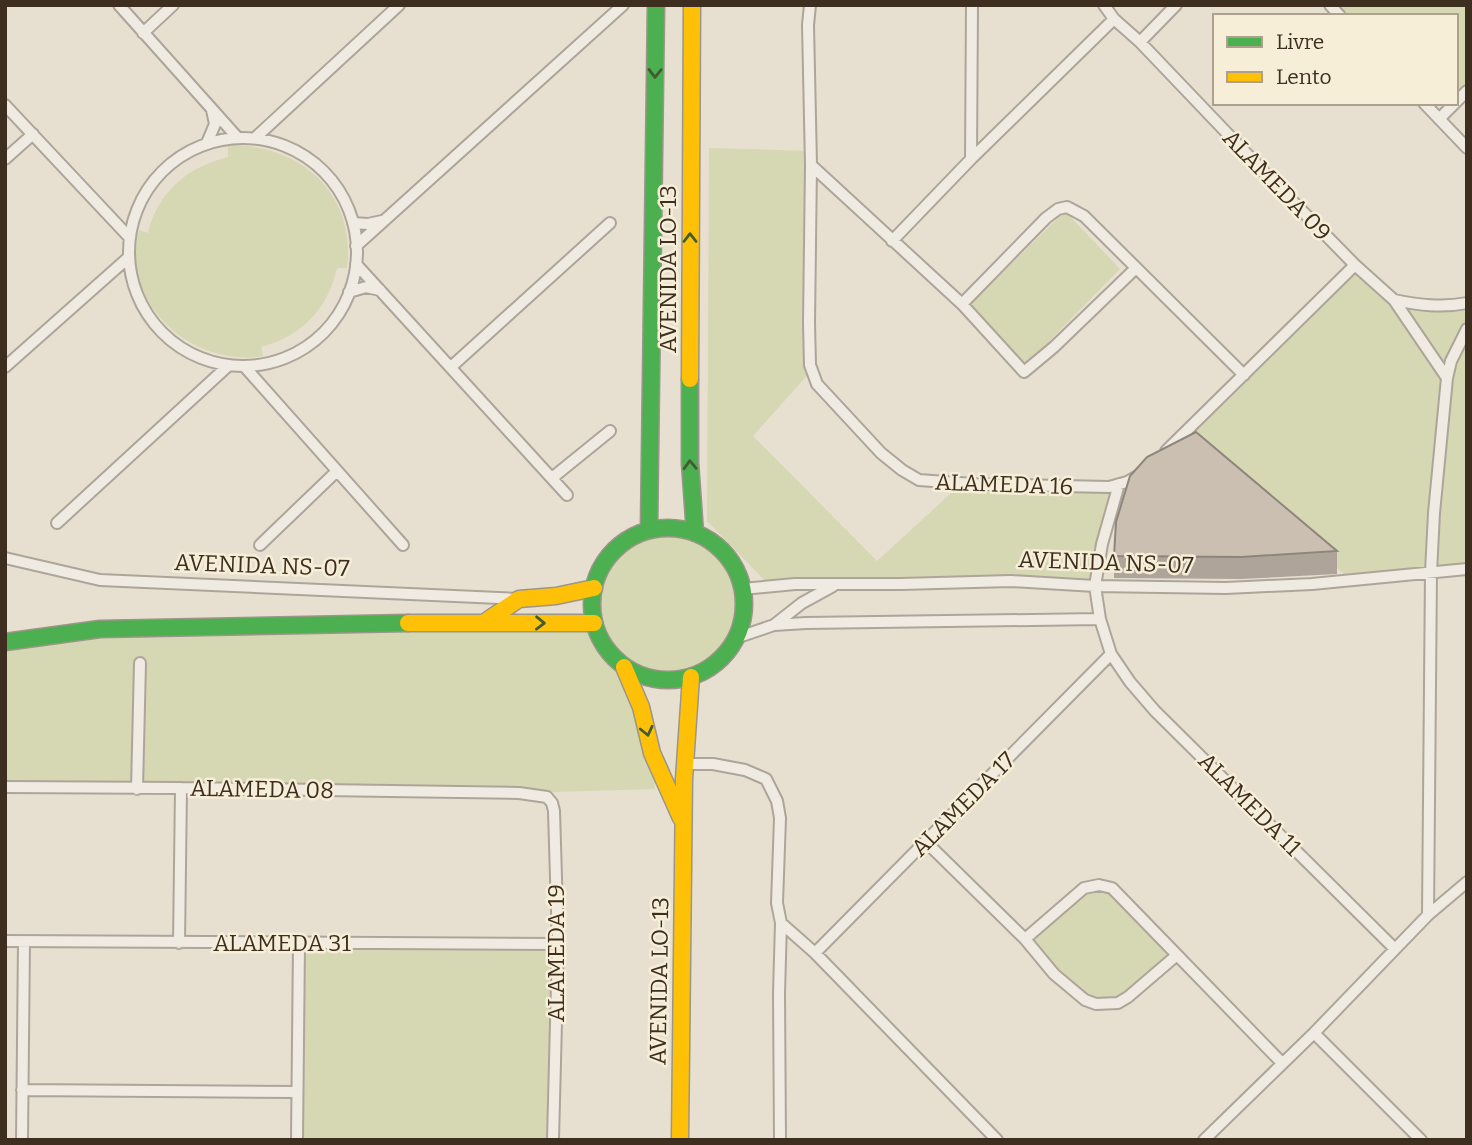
<svg xmlns="http://www.w3.org/2000/svg" width="1472" height="1145" font-family="Bitter,serif">
	<style>
		.green { fill: #d6d7b3 }
		.lines { fill: none; stroke-linecap: round; stroke-linejoin: round }
		.street-casing { stroke: #ada599; stroke-width: 14 }
		.fast-casing { stroke: #9c958a; stroke-width: 19 }
		.slow-casing { stroke: #9c958a; stroke-width: 19 }
		.street { stroke: #efebe3; stroke-width: 10 }
		.fast { stroke: #4caf50; stroke-width: 16 }
		.slow { stroke: #ffc107; stroke-width: 16 }
		.wall { fill: #afa499 }
		.building { fill: #cbbfb2; stroke: #8e867d; stroke-width: 2 }
		.oneway { stroke: #425b31 }
		.labels { text-anchor: middle; dominant-baseline: central; stroke-width: 5; stroke-linejoin: round; paint-order: stroke }
		.street-label { font-size: 23px; fill: #3d2e20; stroke: #f7eed8 }
	</style>
	<rect width="100%" height="100%" fill="#e7e0d1"/>
	<path class="green" d="M1330 5H1467V91L1456 102V16H1340Z
		M234 145C305 147 356 196 347 268H337C328 309 302 336 261 347L263 356C193 368 119 304 139 230L148 233C158 191 188 167 228 157V146Z
		M709 148 811 151V371L753 436 877 561 961 484H1119L1095 586H770L707 521Z
		M1065 211 1120 269 1021 370 968 307Z
		M1355 265 1394 300 1467 303V570L1351 581 1190 427Z
		M664 528C674 530 687 530 696 534 775 567 749 686 655 679 646 678 634 671 625 667L652 753 655 789 519 793 5 787V633L100 624 594 623C588 573 614 536 664 528Z
		M1106 885 1177 955 1128 997 1085 1000 1025 939 1084 888Z
		M299 943 558 944 553 1140H299Z"/>
	<g class="lines">
		<defs>
			<path id="street" d="M119 5 237 137
				M810 5 808 25 811 165 809 323 810 365 817 384 881 453 902 470 919 480 973 484 1109 487 1127 482 1141 474
				M1104 5 1114 19 1140 42 1266 174 1355 265 1394 300 1447 378
				M1330 5 1340 16
				M143 33 173 5
				M1140 42 1176 5
				M1456 102 1467 91
				M1424 103 1467 148
				M5 105 130 238
				M1439 119 1455 103
				M255 138 399 5
				M129 252a114 114 0 1 1 228 0a114 114 0 1 1-228 0Z
				M207 143 215 124 212 110
				M5 159 33 134
				M971 159 972 5
				M811 165 962 304 1024 372 1054 347 1135 269
				M353 223 368 224 382 221
				M892 241 971 159 1114 19
				M356 246 623 5
				M356 264 567 495
				M349 292 366 287 380 290
				M1394 300C1419 305 1442 308 1467 303
				M962 304 1046 218 1058 209 1067 207 1084 216 1244 375
				M244 366 403 545
				M5 367 129 257
				M451 367 610 223
				M1166 451 1355 265
				M552 478 610 431
				M1119 484 1102 544 1095 586 1100 619 1111 654 1130 682 1155 711 1395 949
				M57 523 229 365
				M260 545 337 471
				M5 558 100 580 519 599
				M742 589 795 584H901L1011 581 1095 586 1226 588 1312 584 1467 569
				M774 625 802 603 833 586
				M736 638 774 625 806 623 1100 619
				M685 764H713L745 770 766 779 777 801 780 818 777 903 781 923 779 993 780 1140
				M5 787 181 788 519 793 547 797 552 803 554 811 558 944 553 1140
				M137 789 140 663
				M926 842 1025 939 1054 974 1085 1000 1096 1004 1118 1003 1128 997 1177 955
				M1428 915 1431 572 1434 513 1447 378 1451 361 1467 329
				M781 923 815 953 997 1140
				M1025 939 1084 888 1099 885 1112 888 1282 1063
				M5 941 558 944
				M179 943 181 788
				M815 953 1111 654
				M1314 1033 1421 1140
				M22 1090 297 1092
				M22 1140 24 942
				M297 1140 299 943
				M1204 1140 1314 1033 1428 915 1467 882"/>
			<path id="fast" d="M690 379V463L695 533
				M592 604a76 76 0 1 1 152 0a76 76 0 1 1-152 0Z
				M649 530 656 5
				M5 642 100 629 408 623"/>
			<path id="slow" d="M690 379 692 5
				M485 622 519 599 556 596 594 588
				M408 623H594
				M624 667 641 707 652 753 681 818
				M680 1140 684 779 691 677"/>
		</defs>
		<use href="#street" class="street-casing"/>
		<use href="#fast" class="fast-casing"/>
		<use href="#slow" class="slow-casing"/>
		<use href="#street" class="street"/>
		<use href="#fast" class="fast"/>
		<use href="#slow" class="slow"/>
	</g>
	<path class="wall" d="M1337 551V574L1241 579 1114 578V556Z"/>
	<path class="building" d="M1196 432 1337 551 1241 557 1114 556 1116 522 1130 476 1147 457Z"/>
	<defs><path id="oneway-chevron" d="M-2-3.5L2.5 0L-2 3.5" fill="none" stroke-width="1.6" stroke-linecap="round" stroke-linejoin="round" transform="scale(1.75)"/></defs>
	<g class="oneway">
		<use href="#oneway-chevron" transform="translate(655 73) rotate(91)"/>
		<use href="#oneway-chevron" transform="translate(690 238) rotate(-90)"/>
		<use href="#oneway-chevron" transform="translate(690 465) rotate(-92)"/>
		<use href="#oneway-chevron" transform="translate(540 623) rotate(1)"/>
		<use href="#oneway-chevron" transform="translate(647 731) rotate(77)"/>
	</g>
	<g class="labels">
		<g class="street-label">
			<text transform="translate(1277 185) rotate(46)">ALAMEDA 09</text>
			<text transform="translate(668 269) rotate(-90)">AVENIDA LO-13</text>
			<text transform="translate(1004 484) rotate(2)">ALAMEDA 16</text>
			<text transform="translate(1106 562) rotate(2)">AVENIDA NS-07</text>
			<text transform="translate(262 565) rotate(2)">AVENIDA NS-07</text>
			<text transform="translate(262 789) rotate(1)">ALAMEDA 08</text>
			<text transform="translate(963 804) rotate(-45)">ALAMEDA 17</text>
			<text transform="translate(1250 804) rotate(45)">ALAMEDA 11</text>
			<text x="282" y="943">ALAMEDA 31</text>
			<text transform="translate(556 953) rotate(-90)">ALAMEDA 19</text>
			<text transform="translate(659 981) rotate(-89)">AVENIDA LO-13</text>
		</g>
	</g>
	<rect width="1472" height="1145" fill="none" stroke="#3d2e20" stroke-width="14"/>
	<rect x="1213" y="14" width="245" height="91" fill="#f7eed8" stroke="#ada18e" stroke-width="2"/>
	<rect x="1227" y="37" width="35" height="10" fill="#4caf50" stroke="#ada18e" stroke-width="2"/>
	<text x="1276" y="49" font-size="21" fill="#3d2e20">Livre</text>
	<rect x="1227" y="72" width="35" height="10" fill="#ffc107" stroke="#ada18e" stroke-width="2"/>
	<text x="1276" y="84" font-size="21" fill="#3d2e20">Lento</text>
</svg>
